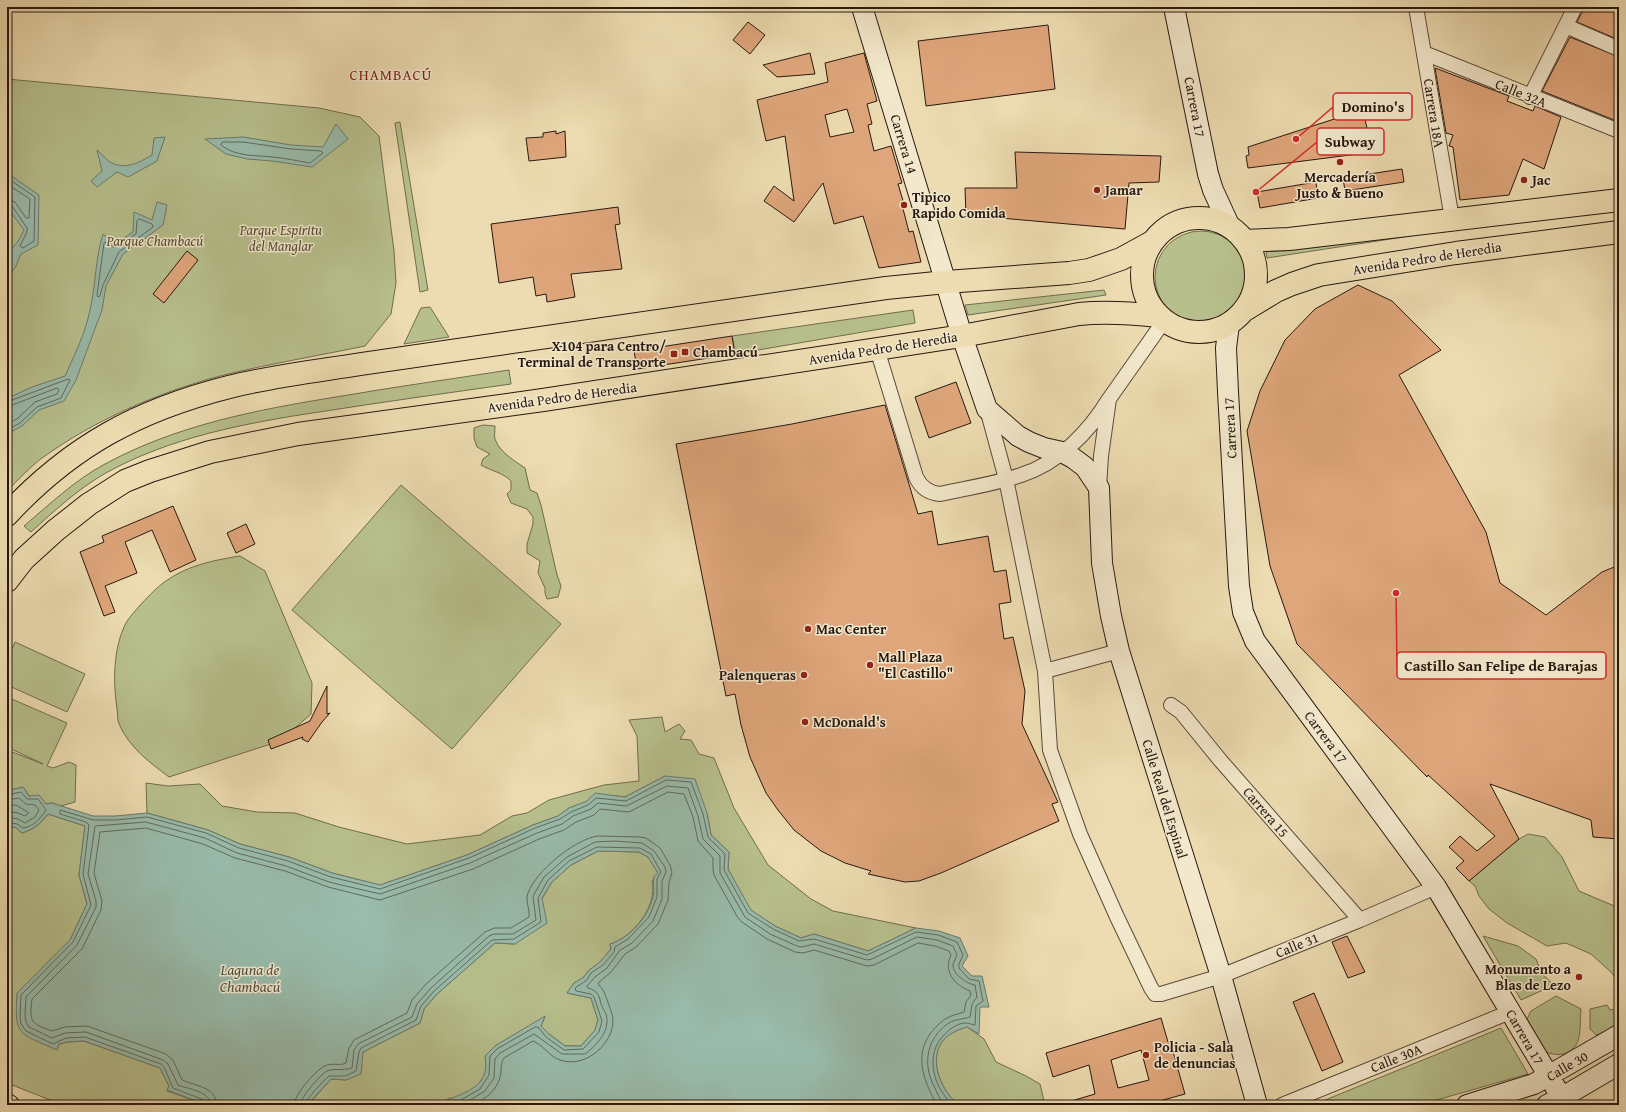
<svg xmlns="http://www.w3.org/2000/svg" width="1626" height="1112" font-family="'Gentium Book Plus',serif">
	<style>
		.green { fill: #b7c08d; stroke: #706c4f }
		.water { fill: #99bcac; stroke: #6c7a6e }
		.lines { fill: none; stroke-linecap: round; stroke-linejoin: round }
		.shore { stroke: #606a5e; stroke-width: 1 }
		.building { fill: #dfa67b; stroke: #281811; fill-rule: evenodd }
		.street-casing { stroke: #594939; stroke-width: 16 }
		.secondary-casing { stroke: #281811; stroke-width: 22 }
		.highway-casing { stroke: #281811; stroke-width: 24 }
		.street { stroke: #f3e8cc; stroke-width: 14 }
		.secondary { stroke: #f3e8cc; stroke-width: 20 }
		.highway { stroke: #eddcb1; stroke-width: 22 }
		.poi-dot { fill: #8f2418; stroke: #f3e8cc; stroke-width: 1.5 }
		.labels { text-anchor: middle; dominant-baseline: central; stroke-width: 3; stroke-linejoin: round; paint-order: stroke }
		.street-label { font-size: 14px; fill: #281811; stroke: #f3e8cc }
		.poi-label { font-size: 14px; font-weight: bold; fill: #281811; stroke: #f3e8cc; text-anchor: start }
		.park-label { font-size: 14px; font-style: italic; fill: #534a36; stroke: #f3e8cc }
		.neighbourhood-label { font-size: 15px; letter-spacing: 1px; fill: #7a1f14; stroke: #f3e8cc }
		.water-label { font-size: 15px; font-style: italic; fill: #505147; stroke: #f3e8cc }
		.leader { fill: none; stroke: #d62828; stroke-width: 1.5 }
		.callout-dot { fill: #d62828; stroke: #f3e8cc; stroke-width: 1.5 }
		.callout { fill: #f3e8cc; stroke: #d62828; stroke-width: 1.5 }
		.callout-label { font-size: 15px; text-anchor: middle; font-weight: bold; fill: #281811 }
	</style>
	<rect width="100%" height="100%" fill="#eddcb1"/>
	<filter id="stains"><feTurbulence type="fractalNoise" baseFrequency=".005" numOctaves="4"/><feColorMatrix values="0 0 0 0 .2 0 0 0 0 .09 0 0 0 0 .02 0 0 0 .5 -.17"/></filter>
	<radialGradient id="worn" r=".72"><stop offset=".6" stop-color="#630" stop-opacity="0"/><stop offset="1" stop-color="#630" stop-opacity=".3"/></radialGradient>
	<path class="green" d="M7 79 319 108 360 117 379 136 394 251 396 283 391 314 365 346C317 356 268 364 220 376 157 393 95 420 42 458 30 467 18 480 7 491Z
		M400 122 428 290 420 292 395 123Z
		M1155 277a46 46 0 1 1 92 0a46 46 0 1 1-92 0Z
		M1413 232 1423 234 1267 258 1265 246 1283 251Z
		M1104 290 1106 295 968 315 965 305Z
		M430 307 449 337 404 344 421 308Z
		M913 310 915 323 735 354 732 336Z
		M509 370 511 384C447 393 383 402 319 412 246 423 170 437 104 474 77 490 54 511 31 532L24 526C50 504 75 480 105 464 177 425 256 410 336 397 394 387 452 379 509 370Z
		M483 425 495 426C495 430 494 435 495 439 499 452 515 461 525 468L530 490 537 493 541 505 557 575 561 586 558 597 547 599 545 593V588L538 573 540 561 527 553V544L533 524V517L527 509 511 503 507 494 511 490V481C502 472 491 471 481 465L483 459 490 454 477 447 474 438V428Z
		M401 485 561 624 452 749 292 610Z
		M240 556 265 571 312 683 311 714 280 741 169 777C149 762 129 747 119 724 117 720 118 714 117 709 113 682 113 648 126 623 131 614 157 586 166 581 188 565 215 560 240 556Z
		M15 642 85 674 67 712 7 685V660Z
		M7 697 67 723 47 766 53 768 69 762 76 765 75 802 61 806 52 803 46 804 29 796 23 787 7 791V750L43 764 7 747Z
		M662 717 665 732 679 724 685 731 680 739 691 740 699 754 714 758 734 808 768 865 811 899 833 911 916 928 868 951 814 934 801 938 775 926 750 910 728 869 729 852 711 835 707 813 665 776 625 797 595 794 587 802 569 808 558 816 533 825 467 855 380 885 332 873 289 857 240 844 208 830 147 813 146 783 168 786 200 784 222 806 257 812 295 813 339 827 407 844 480 835 512 816 527 813 549 800 604 785 639 781 637 736 629 720Z
		M48 814 85 826 79 875 87 904 70 940 17 993 57 1050 59 1044 67 1042 84 1041 160 1068 169 1086 167 1091 207 1105H63L7 1083V827H15L22 833C34 829 41 824 48 814Z
		M1528 834 1545 837 1562 857 1579 891 1619 908V985L1612 973 1591 954 1566 943 1547 946 1507 923 1489 909 1479 896 1475 886 1469 881 1519 839Z
		M598 851 639 852 648 857 658 873 652 881C658 906 633 937 610 944L611 949 600 962 588 971 584 977 574 983 567 993 591 998 598 1020 595 1030 581 1046H565L549 1034 541 1026 545 1017 495 1046 485 1056 487 1064 485 1074 478 1086 457 1098H449L439 1105H301L309 1104 331 1079 346 1080 363 1052 420 1023 424 1009 437 994 495 943 515 944 552 882 571 865Z
		M1483 936 1518 946 1536 959 1542 974 1554 985 1521 1000Z
		M1556 996 1581 1009C1580 1017 1581 1033 1578 1041 1572 1055 1559 1057 1546 1052L1527 1019 1531 1011Z
		M1607 1005 1610 1010 1619 1008V1025L1606 1032 1596 1035 1590 1029V1009Z
		M967 1027 984 1039 996 1062 1026 1076 1040 1084 1045 1105H959C942 1092 929 1063 941 1043 947 1034 957 1030 967 1027Z
		M1501 1028 1528 1074 1419 1105H1313Z"/>
	<path class="water" d="M336 124 348 139 312 167 272 161 247 159 226 154 205 139 243 137 291 145 323 147Z
		M165 137 157 161 128 177 117 172 97 187 91 181 102 171 97 150C102 154 107 161 112 163 126 170 140 162 152 155L154 138Z
		M7 173 39 195 38 245 21 254 16 266 7 280V257L10 251 19 240 24 230 7 207Z
		M157 202 167 205 163 225 123 254 106 286 102 310 76 380 64 401 39 410 22 426 7 434 8 398 32 387 65 376C75 354 85 334 90 310 96 285 95 259 103 234L115 244 133 232 134 212 152 220Z
		M665 776 695 779 707 813 711 835 729 852 728 869 751 910 775 926 801 938 814 934 868 951 916 928 939 931 960 938 968 956 962 966 972 976H982L989 1007H980L979 1034 967 1027C957 1030 947 1034 941 1043 929 1063 942 1092 959 1105H439C461 1091 491 1091 485 1056L495 1046 545 1016 541 1026 549 1034 565 1046H581L595 1030 598 1020 591 998 567 993 574 983 584 977 588 971 600 962 611 949 610 944C630 938 648 917 653 897 655 890 652 883 654 876L658 873 648 857 639 852 598 851 571 865 552 882 542 898 547 923 515 944 495 943 437 994 424 1009 420 1023 363 1052 361 1074 346 1080 331 1079 308 1104 207 1105 167 1090 169 1086 160 1068 84 1041 67 1042 59 1044 57 1050C19 1033 14 1037 17 993L70 940 87 904 79 875 85 826 48 814C40 824 34 829 22 833L15 827H7V791L23 787 29 796 39 795 46 804 52 803 93 816H115L147 813 208 830 240 844 289 857 332 873 380 885 467 855 533 825 558 816 569 808 587 801 595 793 625 797Z"/>
	<g class="lines">
		<path class="shore" d="M223 142H243L291 149 321 151 323 153 310 163C298 161 285 158 272 157 255 155 236 157 221 145Z
			M7 178 35 197 34 241 23 248 20 246 27 232V228L12 206 7 205
			M7 184 30 199 29 218H26L15 202 7 200
			M139 219 152 224 153 227 119 252 103 285 100 296 98 297 97 295 104 243 107 242 113 247H116L136 234 137 221Z
			M7 402 68 379 70 380 61 398 37 407 20 423 7 430
			M7 407 57 388 59 390 57 394 35 402 17 419 7 424
			M7 795 21 792 27 799H38L46 810C40 819 34 826 23 828L17 824 7 822
			M7 800 19 798 26 804 35 805 39 810 35 817 25 823 18 819 7 817
			M7 806 16 805 29 813 25 816 18 813 7 811
			M206 1105 204 1100 173 1088 164 1067 161 1064 85 1037 66 1038 53 1044 26 1031 21 1024 20 1016 21 995 73 942 91 905 83 874 89 825 86 822 60 814V810L93 820H116L147 817 206 833 239 848 288 861 331 877 380 889 469 858 535 828 560 819 571 812 588 805 596 798 626 801 666 780 691 782 703 814 708 837 725 854 724 870 748 913 773 929 799 941 814 939 867 955 916 932 938 935 957 942 963 955 959 964V968L969 979 979 981 983 1001 976 1006 975 1025C972 1025 970 1023 966 1023 958 1023 951 1028 945 1034 924 1053 933 1088 953 1105
			M211 1105C210 1091 188 1089 178 1085L168 1064 163 1060 86 1032 65 1033 52 1038 29 1027 26 1022 25 1015 26 997 77 945 96 907V901L88 874 95 826 146 822 205 838 237 853 286 866 329 882 380 894 470 863 537 833 562 824 573 816 591 809 598 803 626 806 667 786 688 788 698 816 703 839 720 856V873L745 917 770 934 797 946 802 947 814 944 867 960 872 959 917 937 937 940 953 946 957 955C956 958 954 961 953 964 952 974 967 984 975 985L977 997 972 1004 970 1017C964 1019 955 1019 949 1023 927 1037 922 1064 934 1086 937 1093 940 1100 945 1105
			M217 1105C216 1087 196 1086 182 1080L173 1060 166 1054 87 1026 65 1027 52 1031C31 1023 29 1023 32 999L82 949 101 910 102 901 94 873 100 832 146 828 203 844 235 858 285 871 328 887 380 900 473 869 539 839 564 830 576 822 594 815 600 809 629 812 668 792 684 794 693 817 698 841 713 858V869L714 875 738 918 742 922 767 939 795 952 803 953 814 950 867 966 874 965 918 943 935 946 949 951 951 955C943 971 954 985 970 991L971 995 966 1002 964 1012C959 1014 952 1015 947 1018 943 1020 940 1023 937 1026 912 1050 922 1078 937 1105
			M294 1105C294 1095 317 1068 327 1065 334 1063 340 1066 346 1063L349 1048 354 1040 407 1013 412 1000 426 984 485 932 494 928H511L529 917C530 909 525 901 528 893 536 871 575 839 598 836L639 837 646 838 660 848 670 865 672 872 669 883 668 900 658 924 636 947 625 954 611 972 598 983C599 986 601 987 603 990 605 993 613 1016 613 1019 614 1044 585 1069 560 1060 550 1057 542 1044 533 1041L504 1058C501 1062 501 1068 501 1073 498 1090 487 1098 473 1105
			M300 1105C300 1098 320 1075 327 1071 334 1068 343 1071 352 1068L354 1050 358 1044 412 1017 417 1004 431 988 489 936 494 934H513L536 920 533 896 544 877 567 857 595 842 615 841 642 843 654 851 665 867 666 872 662 881V899L653 921 632 943 620 950 607 968 595 977 587 986 588 988C598 991 599 995 601 1004 603 1009 607 1014 607 1019 608 1033 596 1046 585 1054H562L534 1034 500 1053 495 1059 494 1078 485 1091 462 1105
			M305 1105C306 1099 323 1081 329 1076H345L356 1071 359 1052 361 1048 416 1020 421 1006 434 991 492 940 514 939 541 922 538 898 548 880 569 861 597 847 640 848 651 854 661 872 657 879V897L649 917 628 939 615 947 614 952 603 965 591 973 587 980 575 988 576 991 591 994 594 997 602 1021 599 1032 583 1049 564 1050 546 1037 538 1027H535L497 1049 490 1056 489 1075 480 1089 459 1101 451 1102 447 1105"/>
	</g>
	<path class="building" d="M1587 7H1619V40L1577 22 1581 14Z
		M748 22 765 35 750 54 733 40Z
		M1048 25 1055 89 926 106 918 41Z
		M1570 37 1619 57V122L1542 91Z
		M810 53 815 74 777 77 763 65Z
		M864 53 877 101 867 104 872 124 868 125 874 151 891 146 902 183 898 184 904 204 902 205 909 232 913 231 921 262 879 268 863 216 834 224 823 183 794 222 764 201 774 186 794 201 785 136 766 141 757 100 828 82 825 63ZM847 109 854 132 830 137 825 115Z
		M1435 68 1509 96 1507 101 1533 111 1535 106 1561 117 1544 169 1523 159 1509 195 1460 200 1453 147 1449 146 1453 135 1446 133Z
		M1363 111 1367 128 1362 129 1366 153 1248 168 1246 156 1249 155 1248 147 1356 112Z
		M556 131V134L565 131 566 157 529 161 526 138 543 137V133Z
		M1015 152 1161 156 1159 182 1129 183 1125 229 966 215 965 188H1017Z
		M1402 169 1404 182 1345 191 1343 178Z
		M1316 182 1318 198 1260 208 1257 192Z
		M618 207 620 224 615 225 622 269 571 274 575 297 547 302 546 294 536 296 533 277 499 283 491 224Z
		M187 251 198 260 164 303 153 294Z
		M1358 285 1392 301 1441 350 1399 375 1486 532 1500 583 1546 615 1602 572 1619 565V839L1593 837 1591 820 1490 784 1519 839 1469 881 1456 868 1464 861 1449 847 1460 836 1477 851 1495 836 1428 775 1427 777 1297 644 1270 566 1247 431 1260 391 1285 340 1315 309Z
		M732 336 735 354 637 369 634 351Z
		M956 382 971 423 929 438 915 397Z
		M885 405 918 514 932 511 938 545 988 536 994 572 1006 570 1011 602 999 604 1004 639 1013 637 1025 691 1022 724 1058 802 1052 804 1059 821 941 873 919 881 905 882 868 874 871 871 845 863 821 851 794 830 778 810 766 793 750 757 741 725 735 694 726 696 676 444 792 424Z
		M173 506 196 560 170 572 152 530 125 542 137 573 105 586 115 612 104 616 80 552 104 542 102 536Z
		M246 524 255 544 236 553 227 533Z
		M327 686V714L330 713 322 722 308 742 302 739 303 737 271 749 268 740 310 721Z
		M1347 936 1365 972 1348 978 1332 942Z
		M1314 993 1343 1062 1322 1071 1293 1002Z
		M1161 1018 1168 1042 1170 1041 1185 1094 1145 1105H1068V1102L1095 1094 1089 1065 1053 1077 1046 1053ZM1141 1050 1149 1080 1118 1088 1111 1060Z"/>
	<g class="lines">
		<defs>
			<path id="street" d="M1416 7 1452 219
				M1566 26 1619 49
				M1424 53 1619 131
				M1530 97 1575 7
				M877 349 916 477C921 488 929 493 940 494 967 488 995 484 1021 475 1059 463 1089 432 1109 399
				M987 409 1006 479 1045 671 1050 750 1080 834 1117 917 1151 988 1155 994H1161L1221 976 1360 920 1436 887
				M1099 488 1101 456 1109 399 1164 321
				M1045 671 1119 651
				M1171 705 1181 712 1220 760 1360 920
				M1282 1105 1510 1012"/>
			<path id="secondary" d="M862 7 962 336 987 409 1018 436 1029 442 1044 448 1062 452 1073 458 1085 467 1099 488 1102 563 1111 616 1119 651 1221 976 1257 1105
				M1174 7 1208 174 1213 190 1230 227
				M1229 324 1226 348 1228 392 1239 586 1243 612 1255 641 1436 887 1566 1105
				M7 1104 9 1105
				M1467 1105 1534 1084 1619 1035
				M1547 1105 1561 1098 1619 1064"/>
			<path id="highway" d="M1142 275a57 57 0 1 1 114 0a57 57 0 1 1-114 0Z
				M1245 241 1289 239 1619 200
				M1243 311 1276 291 1292 284 1319 275 1456 253 1619 232
				M7 515C71 446 138 410 229 387 272 376 317 371 361 364L886 288 946 282 1069 273 1089 270 1121 259 1152 242
				M7 581 24 559 56 530 89 504 125 481 150 471 210 452 298 434 543 400 962 336 1079 314C1106 311 1131 313 1158 316"/>
		</defs>
		<use href="#street" class="street-casing"/>
		<use href="#secondary" class="secondary-casing"/>
		<use href="#highway" class="highway-casing"/>
		<use href="#street" class="street"/>
		<use href="#secondary" class="secondary"/>
		<use href="#highway" class="highway"/>
	</g>
	<g class="poi-dot">
		<circle cx="1340" cy="162" r="4"/>
		<circle cx="1524" cy="180" r="4"/>
		<circle cx="1097" cy="190" r="4"/>
		<circle cx="904" cy="205" r="4"/>
		<rect x="681" y="348" width="8" height="8" rx="2"/>
		<rect x="670" y="350" width="8" height="8" rx="2"/>
		<circle cx="808" cy="629" r="4"/>
		<circle cx="870" cy="665" r="4"/>
		<circle cx="804" cy="675" r="4"/>
		<circle cx="805" cy="722" r="4"/>
		<circle cx="1579" cy="977" r="4"/>
		<circle cx="1146" cy="1055" r="4"/>
	</g>
	<g class="labels">
		<g class="street-label">
			<text transform="translate(1521 93) rotate(22)">Calle 32A</text>
			<text transform="translate(1195 107) rotate(79)">Carrera 17</text>
			<text transform="translate(1434 113) rotate(81)">Carrera 18A</text>
			<text transform="translate(904 144) rotate(73)">Carrera 14</text>
			<text transform="translate(1427 258) rotate(-9)">Avenida Pedro de Heredia</text>
			<text transform="translate(883 348) rotate(-9)">Avenida Pedro de Heredia</text>
			<text transform="translate(562 397) rotate(-8)">Avenida Pedro de Heredia</text>
			<text transform="translate(1230 428) rotate(-93)">Carrera 17</text>
			<text transform="translate(1326 737) rotate(53)">Carrera 17</text>
			<text transform="translate(1165 799) rotate(73)">Calle Real del Espinal</text>
			<text transform="translate(1266 812) rotate(49)">Carrera 15</text>
			<text transform="translate(1297 945) rotate(-22)">Calle 31</text>
			<text transform="translate(1525 1037) rotate(60)">Carrera 17</text>
			<text transform="translate(1396 1058) rotate(-22)">Calle 30A</text>
			<text transform="translate(1567 1066) rotate(-30)">Calle 30</text>
		</g>
		<g class="poi-label">
			<text x="1340" y="177" text-anchor="middle">Mercadería<tspan x="1340" dy="16">Justo &amp; Bueno</tspan></text>
			<text x="1532" y="180">Jac</text>
			<text x="1105" y="190">Jamar</text>
			<text x="912" y="197">Tipico<tspan x="912" dy="16">Rapido Comida</tspan></text>
			<text x="666" y="346" text-anchor="end">X104 para Centro/<tspan x="666" dy="16">Terminal de Transporte</tspan></text>
			<text x="693" y="352">Chambacú</text>
			<text x="816" y="629">Mac Center</text>
			<text x="878" y="657">Mall Plaza<tspan x="878" dy="16">"El Castillo"</tspan></text>
			<text x="796" y="675" text-anchor="end">Palenqueras</text>
			<text x="813" y="722">McDonald's</text>
			<text x="1571" y="969" text-anchor="end">Monumento a<tspan x="1571" dy="16">Blas de Lezo</tspan></text>
			<text x="1154" y="1047">Policia - Sala<tspan x="1154" dy="16">de denuncias</tspan></text>
		</g>
		<g class="park-label">
			<text x="281" y="230">Parque Espiritu<tspan x="281" dy="16">del Manglar</tspan></text>
			<text x="155" y="241">Parque Chambacú</text>
		</g>
		<g class="neighbourhood-label">
			<text x="391" y="74">CHAMBACÚ</text>
		</g>
		<g class="water-label">
			<text x="250" y="969">Laguna de<tspan x="250" dy="17">Chambacú</tspan></text>
		</g>
	</g>
	<path class="leader" d="M1296 139L1333 107M1256 192L1317 142M1396 593L1397 666"/>
	<g class="callout-dot">
		<circle cx="1296" cy="139" r="4"/>
		<circle cx="1256" cy="192" r="4"/>
		<circle cx="1396" cy="593" r="4"/>
	</g>
	<g class="callout">
		<rect x="1333" y="93" width="79" height="27" rx="4"/>
		<rect x="1317" y="128" width="67" height="27" rx="4"/>
		<rect x="1397" y="652" width="209" height="27" rx="4"/>
	</g>
	<g class="callout-label">
		<text x="1373" y="112">Domino's</text>
		<text x="1350" y="147">Subway</text>
		<text x="1501" y="671">Castillo San Felipe de Barajas</text>
	</g>
	<rect width="1626" height="1112" fill="none" stroke="#eddcb1" stroke-width="24"/>
	<rect x="8" y="8" width="1610" height="1096" fill="none" stroke="#281811" stroke-width="2"/>
	<rect x="12" y="12" width="1602" height="1088" fill="none" stroke="#281811"/>
	<rect width="100%" height="100%" filter="url(#stains)"/>
	<rect width="100%" height="100%" fill="url(#worn)"/>
</svg>
